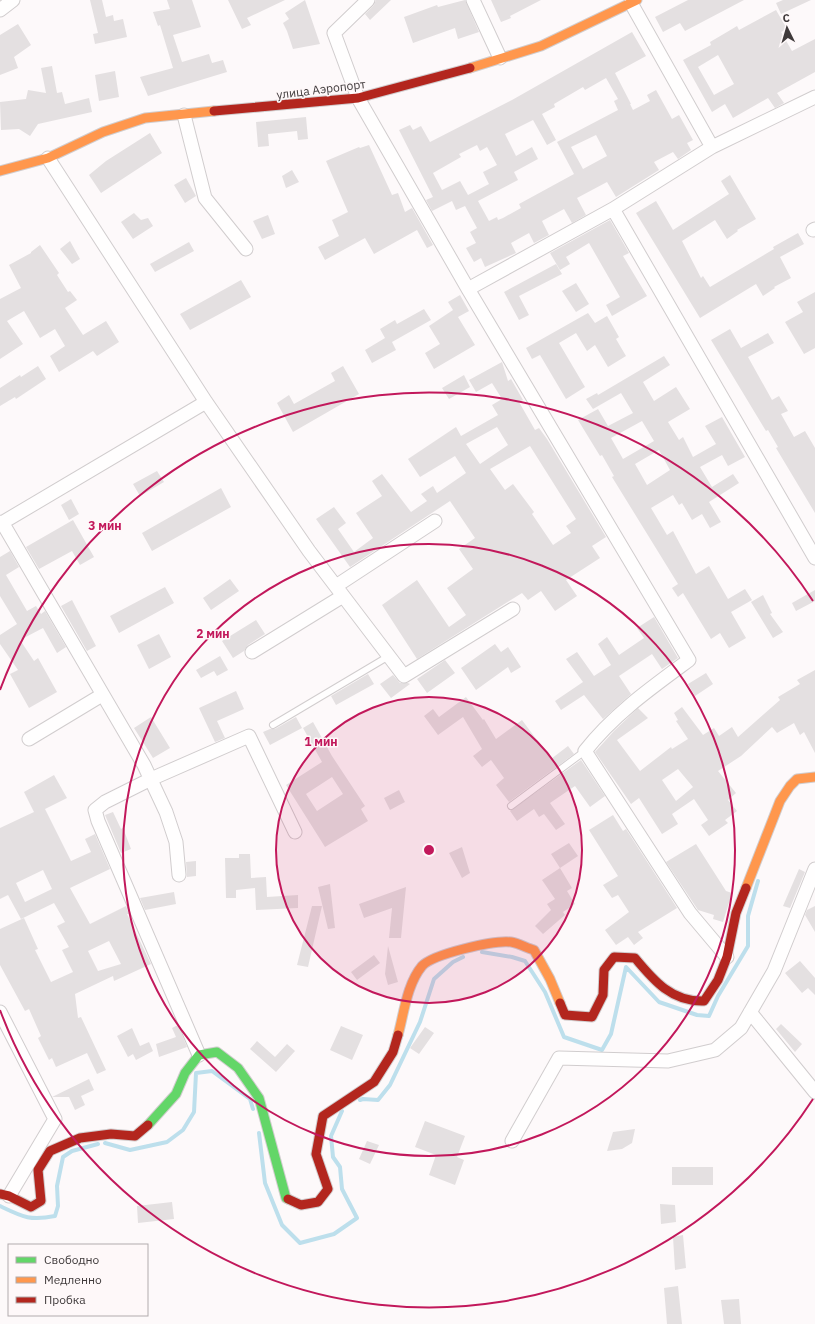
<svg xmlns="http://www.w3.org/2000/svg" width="815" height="1324" font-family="'IBM Plex Sans',sans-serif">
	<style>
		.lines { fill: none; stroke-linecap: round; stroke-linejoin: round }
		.stream { stroke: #bddfec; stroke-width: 4 }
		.building { fill: #e4e0e1; fill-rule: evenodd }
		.lane-casing { stroke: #d1cdce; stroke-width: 8 }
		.street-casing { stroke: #d1cdce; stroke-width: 15 }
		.fast-casing { stroke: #d1cdce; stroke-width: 11 }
		.slow-casing { stroke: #d1cdce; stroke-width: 11 }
		.jam-casing { stroke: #d1cdce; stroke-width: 11 }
		.lane { stroke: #fffefe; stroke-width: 6 }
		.street { stroke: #fffefe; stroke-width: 13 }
		.fast { stroke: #63d668; stroke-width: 9 }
		.slow { stroke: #ff974d; stroke-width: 9 }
		.jam { stroke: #b3261e; stroke-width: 9 }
		.ring { fill: none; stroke: #c2185b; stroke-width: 2 }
		.labels { text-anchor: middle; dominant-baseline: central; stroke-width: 3; stroke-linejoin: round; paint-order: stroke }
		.street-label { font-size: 12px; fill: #3f3a3b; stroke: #fef8f9 }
		.centre { fill: #c2185b; stroke: #fef8f9; stroke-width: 2 }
		.ring-label { font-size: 12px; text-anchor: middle; font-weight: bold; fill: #c2185b; stroke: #fef8f9; stroke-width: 3; stroke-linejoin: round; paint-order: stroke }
	</style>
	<rect width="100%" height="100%" fill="#fdf9fa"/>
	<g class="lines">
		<path class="stream" d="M482 952 512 957 525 961 545 992 564 1037 602 1050 611 1034 626 967 659 1002 697 1015 709 1016 718 996 748 946V916L758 881
			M360 1100 363 1099 378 1100 390 1085 420 1022 434 979 453 962 463 957
			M259 1133 265 1183 282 1225 300 1243 334 1234 357 1218 342 1189 340 1167 333 1157 331 1136 342 1111
			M105 1143 130 1150 167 1142 183 1130 194 1112 196 1073 212 1071 250 1099 253 1109
			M0 1206C23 1217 30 1221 55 1216L58 1206 57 1186 63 1157 72 1151 98 1144"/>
	</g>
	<path class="building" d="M90 0H102L106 17 113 15 114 21 123 19 127 37 95 44 93 34 98 33Z
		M167 0H192L201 27 173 35 182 62 209 54 212 63 223 60 227 72 148 96 140 77 173 68 160 25 158 26 153 12 170 9Z
		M228 0H285L247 18 251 25 242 29Z
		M305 0 320 44 293 49 287 31 283 23 289 19 285 13Z
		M376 0H391L370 20 365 14 374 5Z
		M465 0 479 32 458 39 455 28 413 43 404 17 437 5 438 7Z
		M491 0H541L510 16 511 18 501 22Z
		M688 0H744L685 31 680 23 663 32 655 17Z
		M783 0H811L781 14 776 3Z
		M776 10 787 29 781 32 792 51 815 39V72L777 93 784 103 775 108 768 98 733 118 725 104 712 112 683 60 711 45 710 42 727 32 737 26 739 30ZM718 55 734 84 714 95 698 67Z
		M18 24 31 45 14 57 18 68 0 75V35Z
		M632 32 646 56 615 73 631 104H630L633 110 650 101 647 95 656 90 672 119 679 115 693 140 687 143 691 150 678 159 673 152 654 162 659 170 616 197 607 182 577 198 586 215 572 223 564 209 542 221 549 235 534 243 529 233 511 243 516 253 485 267 481 258 474 262 466 248 476 243 470 232 477 228 465 206 456 210 452 201 432 211 426 200 433 197 399 130 410 125 413 130 421 126 430 142 512 100ZM606 78 618 99 614 101 618 110 557 142 574 174 519 204 521 208 503 218 498 220 497 217 489 221 478 201 518 180 514 172 538 159 532 147 516 156 505 134 533 120 547 145 556 140 542 114 555 107 554 104 583 87 585 90ZM596 135 607 156 583 169 571 147ZM477 145 480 151 487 147 497 165 483 172 489 184 468 195 460 181 442 190 433 173 461 157 459 154Z
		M52 66 57 93 62 92 65 104 89 98 92 112 38 124 30 136 19 129 1 130 0 102 26 99 28 90 46 93 41 68Z
		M115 71 119 97 99 101 95 75Z
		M306 117 308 139 298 140 297 131 268 134 269 146 258 147 256 122Z
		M150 133 162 153 101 193 89 175 106 161Z
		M369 145 392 195 398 193 405 212 412 208 433 245 427 248 417 230 374 254 365 238 325 260 318 247 339 236 332 220 348 212 326 161 359 147 360 148Z
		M292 170 299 182 286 188 282 176Z
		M730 175 756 219 737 230 738 231 727 239 715 220 682 241 701 278 703 276 710 287 774 249 773 247 798 233 804 244 780 257 791 278 774 287 775 288 763 296 756 284 700 318 636 213 656 201 673 230 729 194 721 181Z
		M186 178 196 196 185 203 174 185Z
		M134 213 141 220 148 218 153 226 133 239 121 222Z
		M268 215 275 234 262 239 253 221Z
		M610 220 629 253 623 256 647 296 612 316 606 305 620 297 589 243 566 257 570 264 560 270 550 253Z
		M70 241 80 259 72 264 60 249Z
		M189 242 194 251 155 272 150 264Z
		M40 245 59 273 57 275 68 292 70 291 77 300 65 308 83 335 106 321 119 342 97 356 93 351 59 372 50 356 65 346 55 329 40 338 24 311 7 321 23 344 0 359V299L21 288 9 265 31 253V252Z
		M556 264 562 274 519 296 529 315 519 320 504 292Z
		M241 280 251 297 190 330 180 314Z
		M576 283 589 304 576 312 562 291Z
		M815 292V348L804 354 785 322 803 312 797 302Z
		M460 295 469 311 458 317 475 345 434 369 425 353 440 344 429 326 453 310 448 302Z
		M424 309 431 320 392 342 396 350 372 363 365 350 385 338 380 329 395 320 397 324Z
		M588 313 595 323 607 316 619 337 616 339 626 356 608 367 595 345 587 351 576 333 559 343 585 387 566 399 540 355 532 359 526 348Z
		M730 329 741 348 768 333 774 343 748 357 772 400 779 396 788 411 781 414 794 437 805 431 815 448V513L776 448 778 447 768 430 766 431 711 340Z
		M664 356 670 365 643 382 654 401 676 387 690 409 668 422 679 440 683 437 693 457 716 444 705 426 722 417 745 457 728 466 722 455 700 467 712 487 733 474 739 483 709 502 721 522 710 528 702 514 692 520 682 503 679 505 673 495 651 508 667 535 673 531 696 574 709 566 728 599 745 589 752 600 731 612 746 638 729 648 720 633 711 639 683 593 678 597 672 588 678 584 612 477 614 476 602 455 600 456 578 420 598 409 608 426 633 413 621 393 593 409 586 399 597 393 598 395ZM642 421 654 441 623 459 611 438ZM659 450 670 470 647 485 635 464Z
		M502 362 508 381 511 379 523 400 519 402 535 430 539 428 547 439 606 537 592 546 600 558 566 580 577 596 555 611 541 591 528 600 522 593 417 659 382 605 417 580 449 627 466 615 447 588 473 569 459 549 475 538 450 501 350 567 316 519 334 507 346 523 338 529 354 552 373 538 356 513 382 496 372 481 382 474 411 512 427 501 421 494 433 486 437 493 466 473 455 456 420 477 408 459 456 427 461 436 498 415 492 405 502 399 492 383 476 392 469 380ZM497 427 508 445 480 464 466 444ZM530 446 576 519 566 526 571 533 553 545 532 514 534 512 513 484 505 490 490 469Z
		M38 366 46 379 16 399 15 397 0 406V388L20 375 21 377Z
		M343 366 359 394 293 432 277 403 289 395 294 404 335 381 331 373Z
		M464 375 470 387 449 399 442 388Z
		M157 471 164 482 140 496 133 484Z
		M221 488 231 507 152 551 142 533Z
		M71 499 79 514 69 520 61 505Z
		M73 520 94 557 80 565 72 551 39 569 26 547Z
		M10 551 19 567 6 575 27 611 36 606 41 614 45 611 66 647 57 653 43 628 20 640 34 661 38 658 57 692 29 708 10 674 18 670 0 644V635L17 624 0 596V557Z
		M230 579 239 591 211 610 203 598Z
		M165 587 174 603 119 633 110 616Z
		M815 590V601L796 611 792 603Z
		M763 595 772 613 770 614 783 632 773 638 751 602Z
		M72 600 96 646 87 651 61 606Z
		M654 617 678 658 662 669 652 654 619 676 631 694 603 719 584 695 561 710 555 701 583 682 566 659 577 652 594 676 611 665 598 644 607 637 619 655 644 638 637 628Z
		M256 620 265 634 248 645 244 651 233 658 222 641Z
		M159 634 171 657 149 669 137 645Z
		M495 644 501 652 508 647 521 667 511 673 508 667 476 690 461 668Z
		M220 656 228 670 217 676 214 671 201 678 196 670Z
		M445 660 455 673 427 693 417 679Z
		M815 670V753L804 732 800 735 794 723 777 733 772 727 741 756 718 771 736 793 728 800 737 811 725 820 728 823 709 836 701 825 708 820 694 799 672 814 678 824 662 834 639 798 631 804 595 752 614 731 638 708 648 718 617 740 640 771 671 747 672 749 688 739 676 721 678 720 674 713 682 707 703 735 714 728 719 736 732 727 738 737 780 700 778 697 800 684 797 680ZM678 769 693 787 676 801 662 780Z
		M706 673 713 684 695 696 688 684Z
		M368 674 374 684 336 705 331 696Z
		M393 675 400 683H408L410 684 391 698 380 684Z
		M236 691 244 709 217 721 225 738 215 742 199 708Z
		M466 697 483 720 484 719 496 739 522 720 551 759 568 746 574 754 509 802 496 785 504 778 491 760 482 767 473 756 482 749 463 717 438 735 424 716 433 709 439 717Z
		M151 717 170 748 153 758 134 728Z
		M296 717 302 728 270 745 263 732 270 729H275Z
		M313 722 332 756 365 806 361 809 368 821 325 847 286 785 322 762 303 728ZM332 777 343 794 317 811 306 794Z
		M581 760 605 796 590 807 575 786 550 803 565 824 556 830 544 814 539 817 534 809 517 821 510 811Z
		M54 775 67 798 45 809 71 861 91 852 85 839 95 834 110 869 70 888 90 924 126 906 129 914H127L151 964 114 981 113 976 75 994 78 1018 81 1017 106 1070 97 1074 87 1053 56 1067 52 1058 49 1060 38 1038 41 1036 29 1009 25 1011 0 965V929L24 918 38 949 35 950 51 982 73 972 62 950 69 947 57 926 65 922 54 903 21 919 8 895 0 899V828L34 812 24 792ZM43 870 52 889 25 902 16 883ZM109 941 121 964 98 971 88 951Z
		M399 790 405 802 390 810 384 798Z
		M113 812 121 829 123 828 131 849 121 853 105 815Z
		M613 815 623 831 626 829 677 908 638 932 643 938 634 945 628 937 616 945 605 930 629 912 618 895 612 898 603 885 618 876 589 830Z
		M569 843 578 856 560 868 551 854Z
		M696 844 726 891 732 893 723 922 713 919 714 915 698 910 666 862Z
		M462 847 470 873 462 878 449 853Z
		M239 854H250L251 878 266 877 267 897 298 895V908L256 910 255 888 236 890V898H226L225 858H239Z
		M196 861V876L187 877 186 862Z
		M560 868 572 888 567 891 575 904 563 912 565 915 543 934 535 926 551 910 547 904 555 899 542 880Z
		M799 869 805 872 790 908 783 906Z
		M330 884 335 928 328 929 318 887Z
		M406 887 401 938H389L392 908 364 918 359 904Z
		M174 892 176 904 145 910 140 898Z
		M312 906H322L308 967 297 965Z
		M815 906V932L805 915 807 910Z
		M388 946 398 982 388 985 385 974Z
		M374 955 380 963 357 980 351 972Z
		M800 961 815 978V995L808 988 802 993 785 973Z
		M781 1024 802 1044 795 1052 776 1029Z
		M178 1025 187 1047 159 1057 156 1044 176 1037 172 1028Z
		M341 1026 363 1035 352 1060 330 1050Z
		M425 1027 434 1033 419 1054 410 1048Z
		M132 1028 140 1046 149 1042 153 1051 136 1060 133 1054 128 1057 117 1036Z
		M257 1041 275 1057 287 1044 295 1051 276 1072 250 1049Z
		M89 1079 94 1090 81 1096 85 1105 75 1110 69 1097H52Z
		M425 1121 465 1136 457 1157 464 1160 455 1185 429 1175 436 1155 415 1147Z
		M635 1129 632 1143 622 1149 607 1151 613 1132Z
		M367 1141 379 1145 370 1164 359 1159Z
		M672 1167H713V1185H672Z
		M172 1202 174 1219 138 1223 137 1206Z
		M660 1204 675 1205 676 1222 661 1224Z
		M683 1235 686 1268 675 1270 673 1237Z
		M678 1286 682 1324H667L664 1288Z
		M739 1299 741 1324H724L721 1300Z"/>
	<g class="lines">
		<defs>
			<path id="lane" d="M273 725 389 656
				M511 806 585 751"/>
			<path id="street" d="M368 0 334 33 358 98 468 289 689 660C651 688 614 714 585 751L690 913 727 957
				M473 0 500 58
				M631 3 712 147
				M0 10 13 0
				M184 115 205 198 246 249
				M48 158 206 402 309 551 404 676 513 609
				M613 209 815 558
				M813 230 815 229
				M468 289 613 209 712 147 815 97
				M2 522 144 765 166 812 176 842 179 875
				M0 524 206 402
				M336 586 435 521
				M252 652 343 596
				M29 739 102 695
				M0 1012 55 1119 9 1196
				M750 1012 815 1092
				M199 1055 98 821 95 810 105 802 151 779 249 736 295 832
				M512 1141 559 1058 668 1061 715 1050 741 1028 774 971 815 869"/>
			<path id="fast" d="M148 1125 176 1094 185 1073 199 1055 217 1052 238 1068 259 1098 286 1198 288 1199"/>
			<path id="slow" d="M470 68 541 46 637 0
				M0 171 48 158 103 132 145 118 214 111
				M746 888 780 801 790 786 797 779 815 777
				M398 1035C404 1013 407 984 422 966 433 954 494 940 511 942 518 943 527 948 534 950L550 979 560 1003"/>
			<path id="jam" d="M214 111 358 98 470 68
				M560 1003 565 1015 592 1017 603 995 604 970 614 957 635 958C654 981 672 1002 704 1001L718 980 727 957 736 913 746 888
				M0 1194 9 1196 31 1207 41 1201 38 1170 50 1151 80 1138 111 1134 135 1136 148 1125
				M288 1199 301 1205 318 1202 328 1189 316 1154 323 1116 374 1082 393 1052 398 1035"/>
		</defs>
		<use href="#lane" class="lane-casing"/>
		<use href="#street" class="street-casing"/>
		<use href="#fast" class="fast-casing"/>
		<use href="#slow" class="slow-casing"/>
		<use href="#jam" class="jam-casing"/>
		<use href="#lane" class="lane"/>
		<use href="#street" class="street"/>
		<use href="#fast" class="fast"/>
		<use href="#slow" class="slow"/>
		<use href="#jam" class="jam"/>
	</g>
	<circle cx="429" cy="850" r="153" fill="#c2185b" fill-opacity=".12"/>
	<g class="ring">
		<circle cx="429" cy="850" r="153"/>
		<circle cx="429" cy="850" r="306"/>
		<path d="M813 1099A458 458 0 0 1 0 1010M0 690A458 458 0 0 1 813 601"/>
	</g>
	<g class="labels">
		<g class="street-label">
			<text transform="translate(321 89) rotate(-7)">улица Аэропорт</text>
		</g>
	</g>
	<circle cx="429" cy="850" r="6" class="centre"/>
	<g class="ring-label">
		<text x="105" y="530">3 мин</text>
		<text x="213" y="638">2 мин</text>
		<text x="321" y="746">1 мин</text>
	</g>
	<rect x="8" y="1244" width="140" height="72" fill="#fef8f9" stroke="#b2acad"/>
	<rect x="16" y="1257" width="20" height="6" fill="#63d668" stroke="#b2acad"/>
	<text x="44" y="1264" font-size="12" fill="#3f3a3b">Свободно</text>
	<rect x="16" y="1277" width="20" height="6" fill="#ff974d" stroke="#b2acad"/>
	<text x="44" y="1284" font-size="12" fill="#3f3a3b">Медленно</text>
	<rect x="16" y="1297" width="20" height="6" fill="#b3261e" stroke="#b2acad"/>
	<text x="44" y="1304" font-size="12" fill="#3f3a3b">Пробка</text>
	<g transform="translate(787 28) rotate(355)" stroke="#fef8f9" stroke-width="3" paint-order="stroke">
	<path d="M0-3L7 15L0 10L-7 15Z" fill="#3f3a3b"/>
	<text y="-6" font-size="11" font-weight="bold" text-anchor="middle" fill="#3f3a3b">С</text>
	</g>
</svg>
